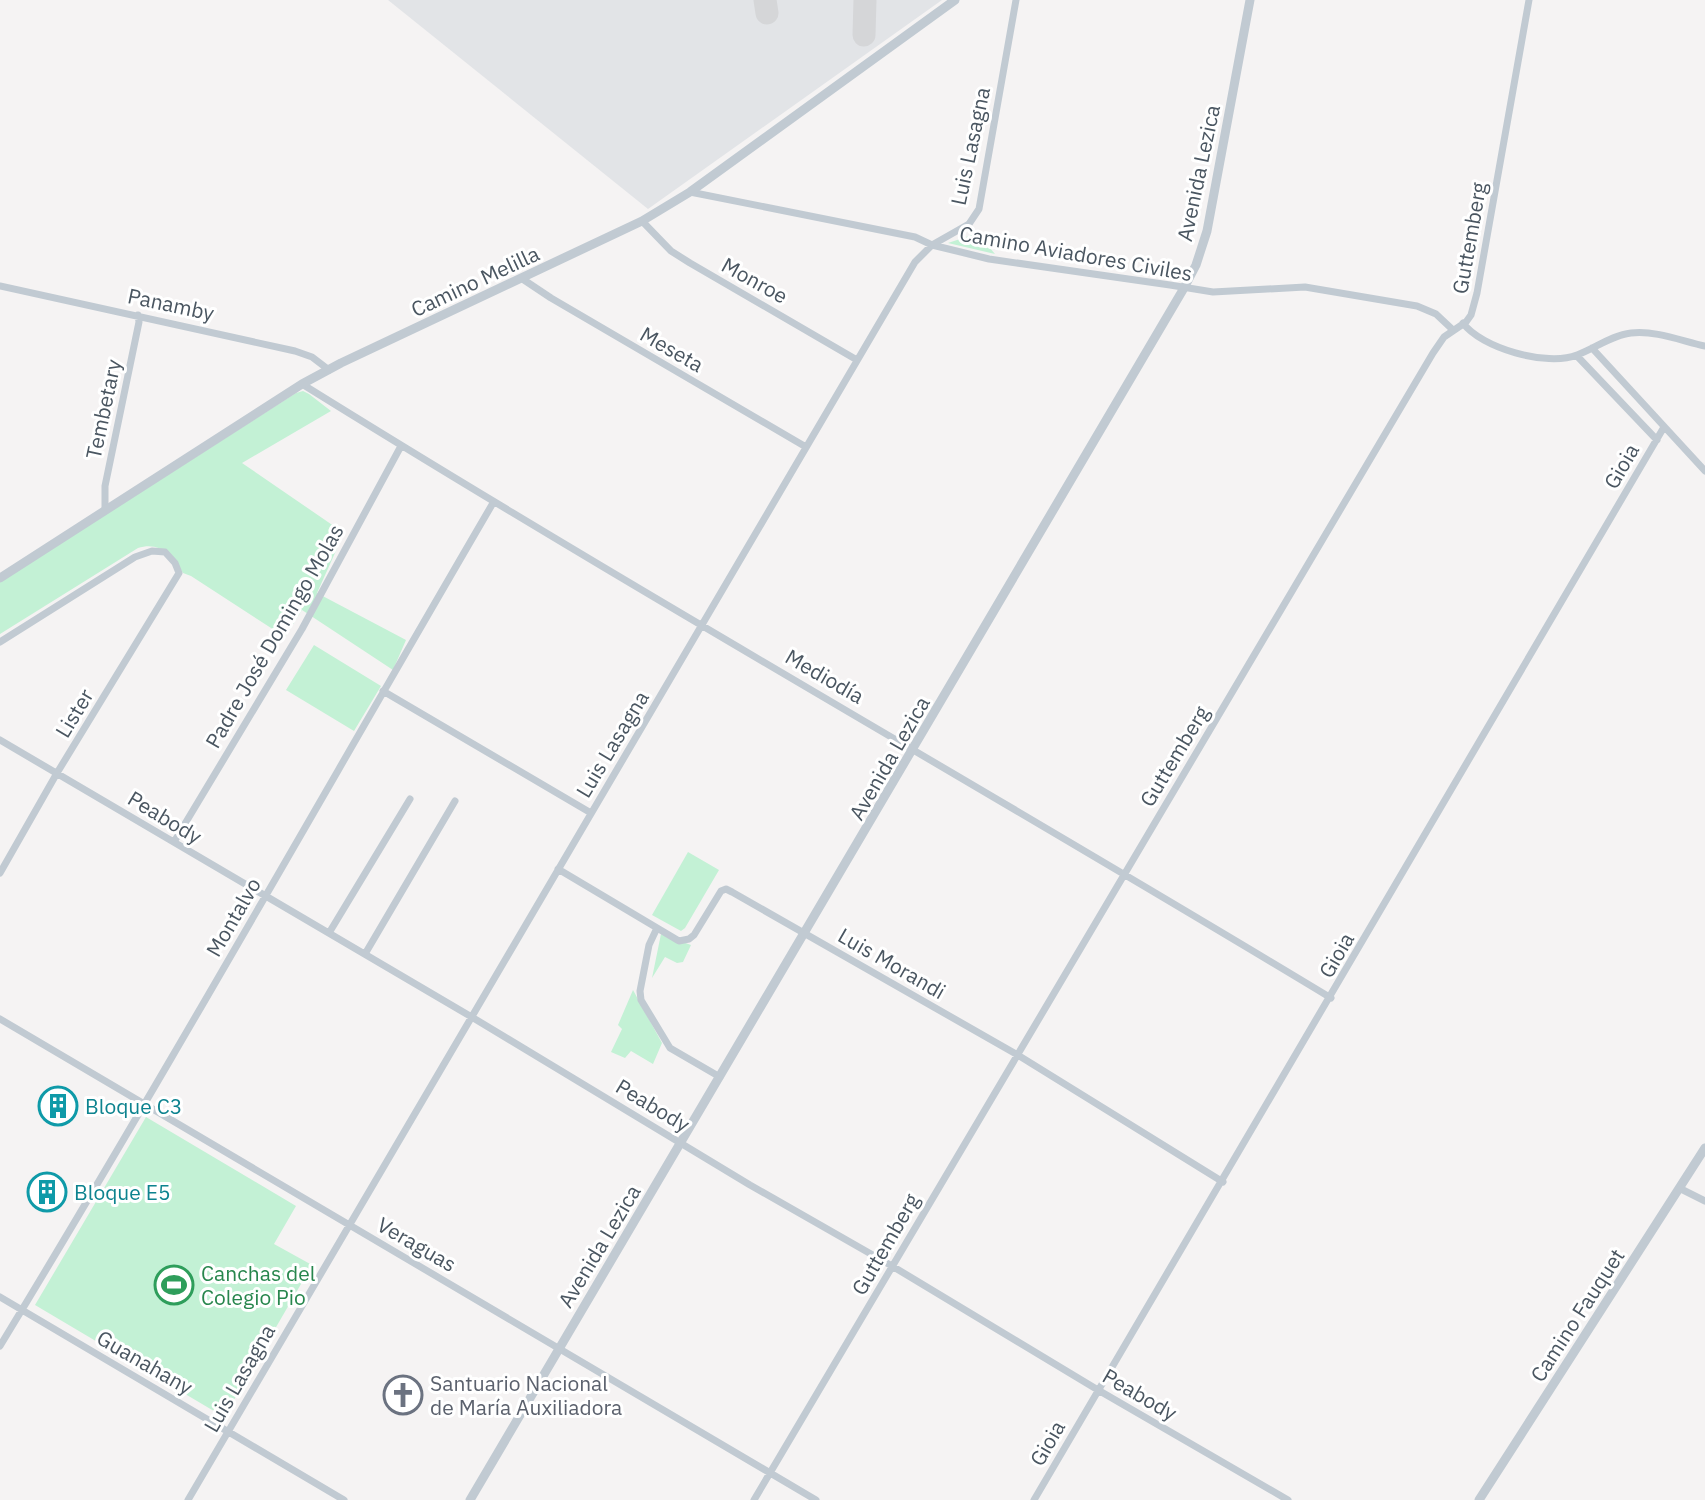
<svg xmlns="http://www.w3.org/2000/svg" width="1705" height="1500" font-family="'IBM Plex Sans',sans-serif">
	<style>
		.airport { fill: #e2e4e7 }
		.green { fill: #c3f1d5 }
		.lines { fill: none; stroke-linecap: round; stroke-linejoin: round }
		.taxiway { stroke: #d5d6d8; stroke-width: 23 }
		.minor { stroke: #c1cad2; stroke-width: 7 }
		.tertiary { stroke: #c1cad2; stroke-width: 9 }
		.labels { text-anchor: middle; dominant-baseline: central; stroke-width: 6; stroke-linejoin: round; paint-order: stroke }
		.street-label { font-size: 21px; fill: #4a5661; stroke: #fff }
		.culture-label { font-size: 21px; fill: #0d838f; stroke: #fff; text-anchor: start }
		.leisure-label { font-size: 21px; fill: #27864d; stroke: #fff; text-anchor: start }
		.worship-label { font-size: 21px; fill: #5b616d; stroke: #fff; text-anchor: start }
	</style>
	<rect width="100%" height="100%" fill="#f5f3f3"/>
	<path class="airport" d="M388 0H942L648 209Z"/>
	<path class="green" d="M975 234 979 235 995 254 948 243Z
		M303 391 309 394 331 411 242 463 344 533 317 593 406 640 393 670 302 610 285 637 191 576 183 573C173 555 159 541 138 548L0 634V582L296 393Z
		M314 645 381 686 354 731 286 690Z
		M688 852 719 870 685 928 681 931 652 915Z
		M661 934 691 945 683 962 677 963 665 957 652 978Z
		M633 990 662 1043 653 1064 631 1051 625 1058 611 1052 622 1029 618 1025Z
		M146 1117 296 1206 274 1244 312 1265 224 1417 35 1305Z"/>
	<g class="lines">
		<path class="taxiway" d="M765 0 767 13
			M864 35 865 0"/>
		<path class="minor" d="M690 192 915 237 932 245 989 259 1170 285 1213 292 1305 287 1417 306 1436 314 1453 330
			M642 221 671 251 690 263 857 360
			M521 278 551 298 806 447
			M0 286 295 351 312 357 329 370
			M1463 323C1481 348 1547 367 1577 355 1594 349 1612 335 1631 333 1655 330 1682 341 1705 346
			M1592 348 1705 471
			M1577 356 1657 440
			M302 384C641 595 989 791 1331 998
			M105 511V486L139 322 138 315
			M0 642 135 557 152 551 165 552 175 563 179 573 57 773 0 873
			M383 691 591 813
			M0 740 470 1016 750 1185 892 1266 1098 1390 1288 1500
			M174 842 302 629 401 446
			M558 869 679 941 689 939 694 935 721 891 726 889 732 892 1016 1054 1223 1182
			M657 928 649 945 640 991 641 1000 670 1048 720 1077
			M329 933 410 799
			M365 954 455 801
			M0 1019 816 1500
			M1679 1188 1705 1201
			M0 1297 344 1500
			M0 1346C169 1068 329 784 493 503
			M188 1500 915 262 932 245 969 224 979 209 1016 0
			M754 1500 1433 353 1444 337 1466 322 1471 315 1477 293 1529 0
			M1034 1500 1664 427"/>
		<path class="tertiary" d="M0 578 302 384 341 363 642 221 690 192 955 0
			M470 1500 1184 288 1196 265 1207 231 1250 0
			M1479 1500 1705 1148"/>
	</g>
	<defs>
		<symbol id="building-ring" viewBox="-11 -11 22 22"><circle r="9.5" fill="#fff" stroke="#0f9aa8" stroke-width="1.5"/><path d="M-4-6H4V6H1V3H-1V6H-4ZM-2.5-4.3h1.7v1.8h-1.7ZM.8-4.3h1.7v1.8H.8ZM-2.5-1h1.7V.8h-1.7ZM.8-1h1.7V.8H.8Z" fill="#0f9aa8"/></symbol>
		<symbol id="stadium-ring" viewBox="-11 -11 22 22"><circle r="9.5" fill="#fff" stroke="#2e9e5b" stroke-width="1.5"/><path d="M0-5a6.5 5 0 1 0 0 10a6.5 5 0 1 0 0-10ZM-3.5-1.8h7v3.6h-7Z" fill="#2e9e5b"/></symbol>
		<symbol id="church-ring" viewBox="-11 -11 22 22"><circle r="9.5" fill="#fff" stroke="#6b7280" stroke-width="1.5"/><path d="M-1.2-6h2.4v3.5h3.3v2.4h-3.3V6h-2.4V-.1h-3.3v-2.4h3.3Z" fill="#6b7280"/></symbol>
	</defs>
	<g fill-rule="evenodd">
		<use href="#building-ring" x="36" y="1084" width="44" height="44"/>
		<use href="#building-ring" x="25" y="1170" width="44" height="44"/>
		<use href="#stadium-ring" x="152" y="1263" width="44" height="44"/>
		<use href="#church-ring" x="381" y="1373" width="44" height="44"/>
	</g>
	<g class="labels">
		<g class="street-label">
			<text transform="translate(970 146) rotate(-78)">Luis Lasagna</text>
			<text transform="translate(1198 173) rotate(-78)">Avenida Lezica</text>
			<text transform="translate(1469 238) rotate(-80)">Guttemberg</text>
			<text transform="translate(1076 253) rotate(10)">Camino Aviadores Civiles</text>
			<text transform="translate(755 280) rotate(29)">Monroe</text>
			<text transform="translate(475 281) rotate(-25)">Camino Melilla</text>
			<text transform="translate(171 304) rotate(12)">Panamby</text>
			<text transform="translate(672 349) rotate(30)">Meseta</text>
			<text transform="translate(103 409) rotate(-78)">Tembetary</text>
			<text transform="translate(1621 466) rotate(-60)">Gioia</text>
			<text transform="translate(274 636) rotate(-60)">Padre José Domingo Molas</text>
			<text transform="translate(825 676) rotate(30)">Mediodía</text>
			<text transform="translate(74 713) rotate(-59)">Lister</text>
			<text transform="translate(612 744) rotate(-59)">Luis Lasagna</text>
			<text transform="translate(1174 756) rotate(-59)">Guttemberg</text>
			<text transform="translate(889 758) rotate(-60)">Avenida Lezica</text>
			<text transform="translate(165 817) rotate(31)">Peabody</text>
			<text transform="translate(233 917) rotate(-60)">Montalvo</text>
			<text transform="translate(1336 955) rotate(-60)">Gioia</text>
			<text transform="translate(892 963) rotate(30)">Luis Morandi</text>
			<text transform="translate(653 1105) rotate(31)">Peabody</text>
			<text transform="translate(417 1244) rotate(30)">Veraguas</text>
			<text transform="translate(885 1244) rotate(-60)">Guttemberg</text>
			<text transform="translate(599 1246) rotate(-59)">Avenida Lezica</text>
			<text transform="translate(1577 1315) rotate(-57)">Camino Fauquet</text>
			<text transform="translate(145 1362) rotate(30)">Guanahany</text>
			<text transform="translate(239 1378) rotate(-60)">Luis Lasagna</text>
			<text transform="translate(1140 1394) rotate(30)">Peabody</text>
			<text transform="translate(1047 1443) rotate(-60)">Gioia</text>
		</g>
		<g class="culture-label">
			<text x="85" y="1106">Bloque C3</text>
			<text x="74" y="1192">Bloque E5</text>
		</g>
		<g class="leisure-label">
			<text x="201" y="1273">Canchas del<tspan x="201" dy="24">Colegio Pio</tspan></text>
		</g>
		<g class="worship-label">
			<text x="430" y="1383">Santuario Nacional<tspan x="430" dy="24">de María Auxiliadora</tspan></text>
		</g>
	</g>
</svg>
